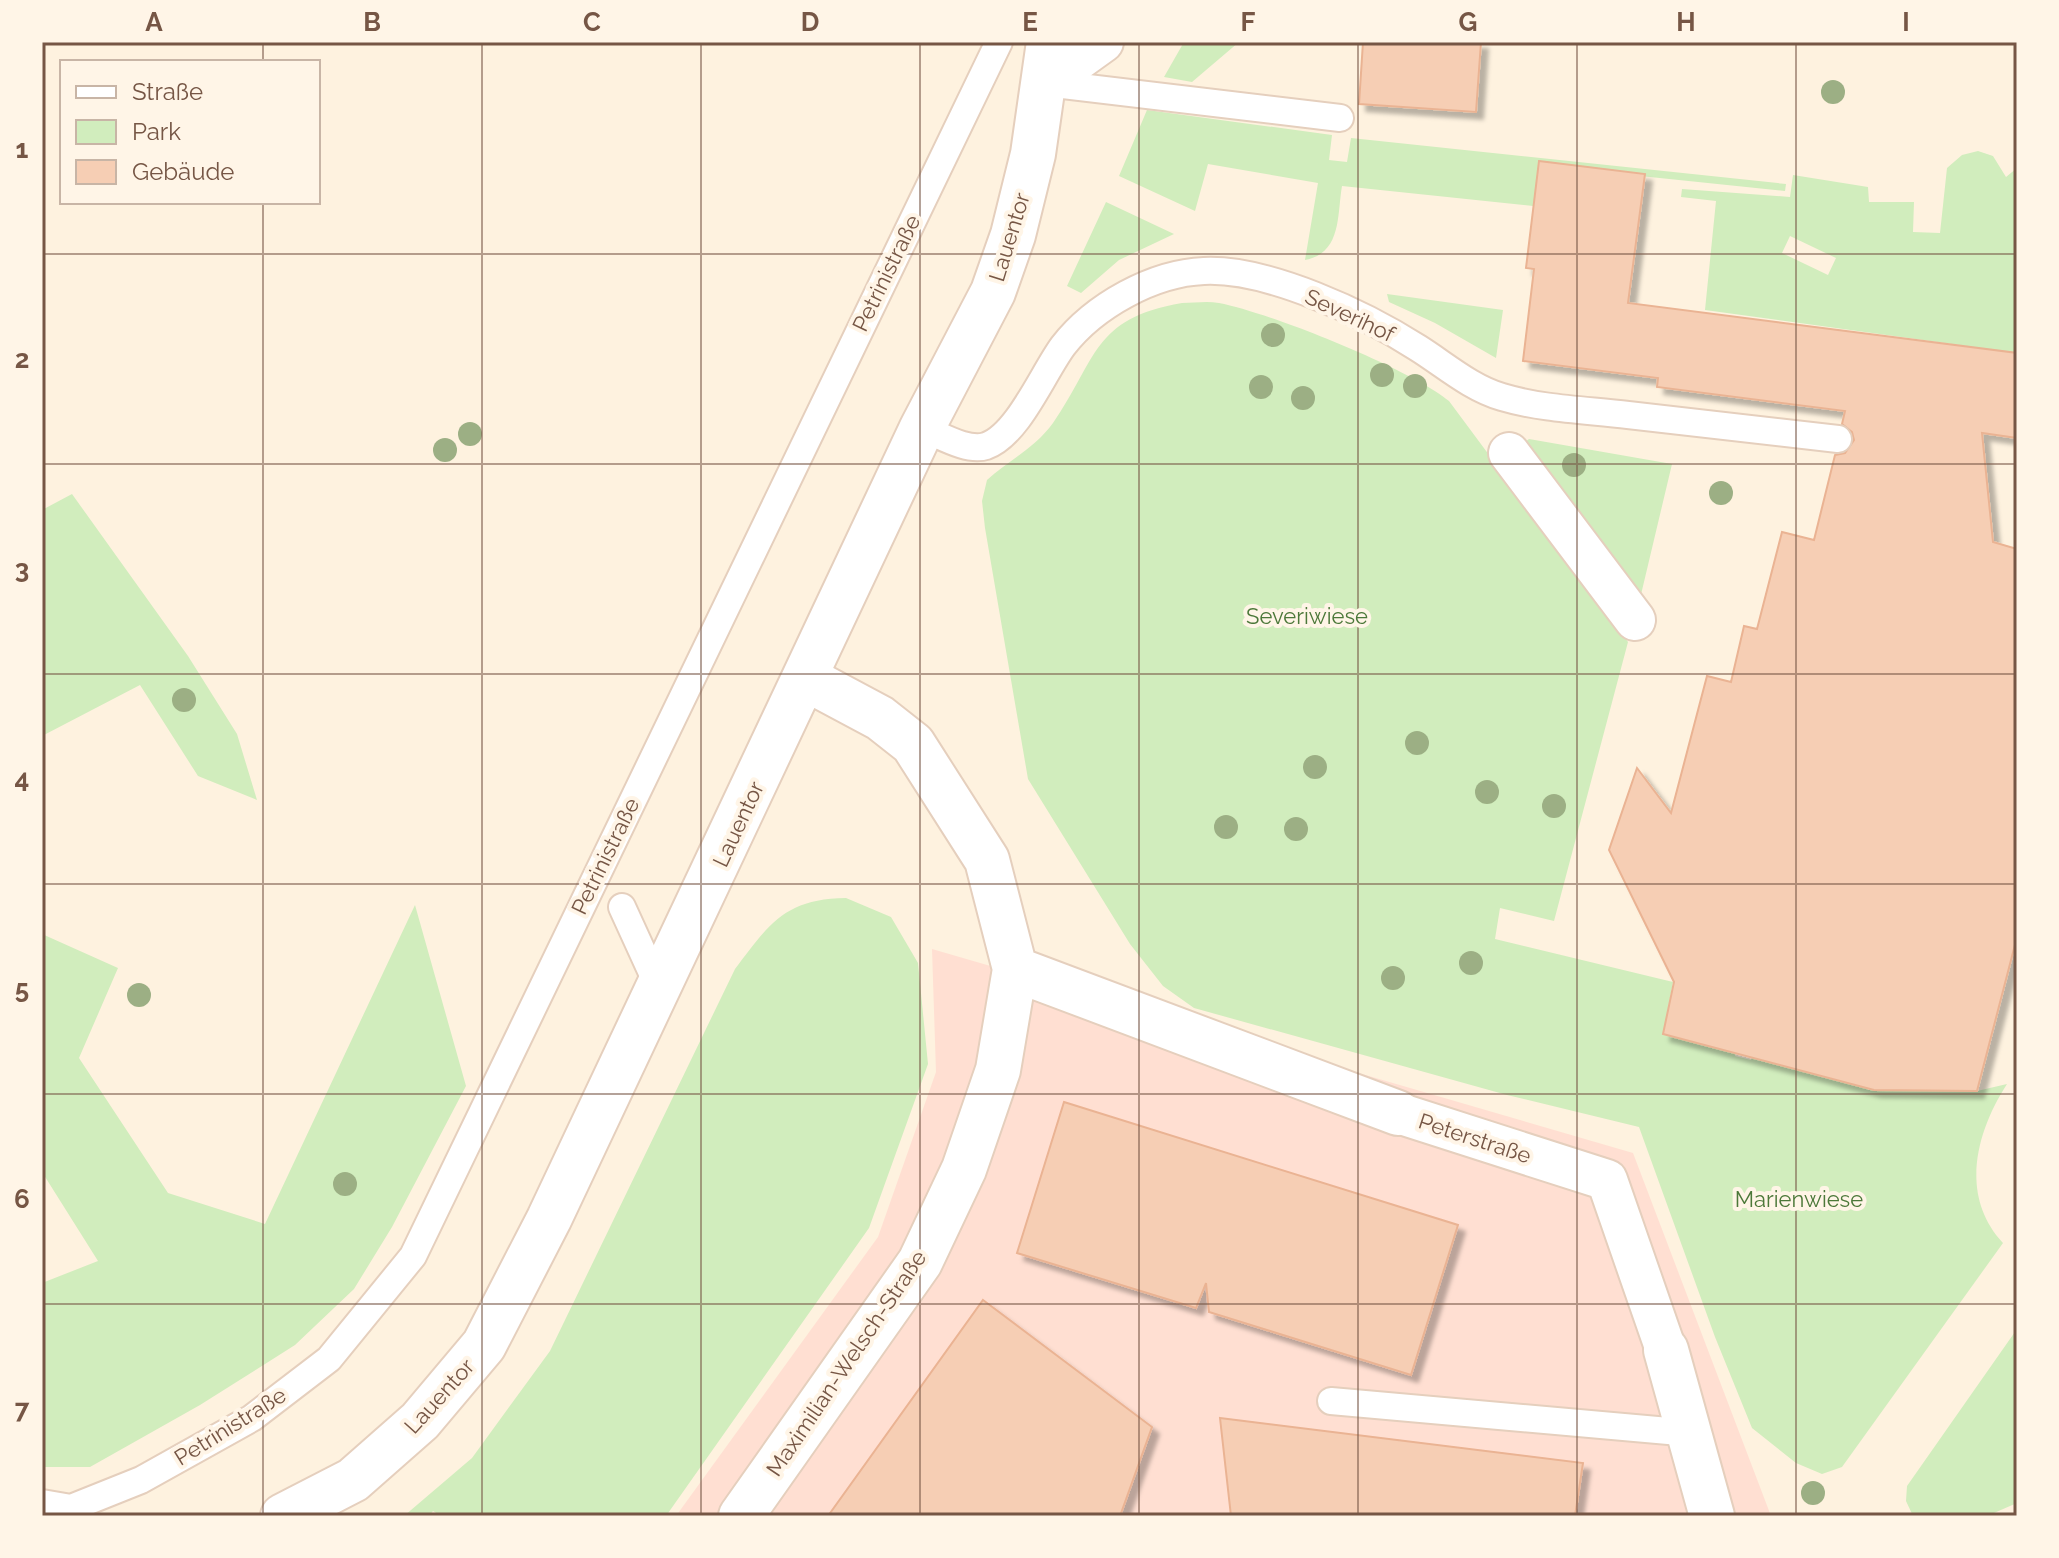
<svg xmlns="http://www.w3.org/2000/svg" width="2059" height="1558" font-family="Raleway,sans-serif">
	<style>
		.commercial { fill: #ffdfd2 }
		.green { fill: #d1edbd; fill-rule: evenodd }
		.building { fill: #f6ceb4; stroke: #eab393; stroke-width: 2; filter: url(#shadow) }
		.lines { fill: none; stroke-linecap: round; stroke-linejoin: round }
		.service-casing { stroke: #e5cfbd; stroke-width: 30 }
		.pedestrian-casing { stroke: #e5cfbd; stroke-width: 44 }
		.minor-casing { stroke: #e5cfbd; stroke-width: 48 }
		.service { stroke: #fff; stroke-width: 26 }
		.pedestrian { stroke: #fff; stroke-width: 40 }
		.minor { stroke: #fff; stroke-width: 44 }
		.tree { fill: #9caf84 }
		.grid { fill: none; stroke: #765645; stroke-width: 2; stroke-opacity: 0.55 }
		.labels { text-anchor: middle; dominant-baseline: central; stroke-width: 8; stroke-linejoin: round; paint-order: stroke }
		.street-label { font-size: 22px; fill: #765645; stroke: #fff5e7 }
		.park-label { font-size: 22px; fill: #4c7839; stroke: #fff5e7 }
		.neatline { fill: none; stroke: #765645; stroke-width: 3 }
		.grid-label { font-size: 26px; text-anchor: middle; font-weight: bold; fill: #765645 }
	</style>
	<defs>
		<filter id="shadow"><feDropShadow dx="7" dy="7" stdDeviation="2" flood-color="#0004"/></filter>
	</defs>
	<rect width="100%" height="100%" fill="#fef2df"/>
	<path class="commercial" d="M932 949 1633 1153 1771 1516H676L878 1237 936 1072Z"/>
	<path class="green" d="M1184 42H1239L1192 82 1164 77Z
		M1147 110 1332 135 1329 160 1347 162 1351 138 1786 184 1785 191 1544 166 1538 174 1533 206 1342 186C1337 215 1342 253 1305 260L1318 183 1208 164 1195 211 1119 176Z
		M1978 151 1993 156 2006 177 2017 168V353L1705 310 1716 201 1681 197 1682 189 1790 197 1793 175 1868 187 1869 202H1914L1913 232 1940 233 1947 168 1962 155ZM1790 236 1836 258 1828 275 1782 253Z
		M1106 202 1174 234 1119 260 1081 293 1067 286Z
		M1387 294 1503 310 1496 358 1435 323 1389 302Z
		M1182 303C1194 303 1207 301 1219 303 1271 313 1410 369 1449 401L1628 642 1554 921 1500 908 1495 939 1673 982 1663 1034 1676 1038 1680 1023 1739 1039 1735 1056 1751 1060 1755 1043 1819 1076 1834 1079 1866 1070 1868 1090 1977 1091 2007 1084C1976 1132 1959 1196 2003 1243L1842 1467 1822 1474 1796 1463 1752 1428 1715 1337 1639 1127 1507 1095 1194 1008 1163 986 1130 944 1028 779 985 528 982 501 987 480C1009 460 1035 448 1053 423 1097 360 1092 318 1182 303Z
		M1529 439 1672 464 1639 603 1521 445Z
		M72 494 188 656 237 734 257 800 198 776 140 685 42 736V510Z
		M846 898 891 917 918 963 928 1064 869 1228 666 1516H441L433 1511 429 1516H404L472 1458 550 1351 735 969C770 923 785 899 846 898Z
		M415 905 466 1086 392 1227 354 1289 295 1345 200 1405 90 1467H42V1283L98 1261 42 1172V934L118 968 79 1058 168 1193 265 1224Z
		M2017 1329V1503L1987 1516H1913L1906 1501 1907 1486Z"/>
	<path class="building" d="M1363 42H1481L1476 112 1359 104Z
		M1539 161 1645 174 1628 303 2017 353V438L1982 433 1993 542 2017 549V937L1977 1091 1874 1090 1663 1034 1674 982 1609 850 1637 768 1671 813 1707 676 1731 682 1744 626 1757 629 1782 532 1814 540 1835 455 1845 453 1854 440 1852 432 1842 424 1845 411 1657 387 1658 378 1523 361 1534 269 1526 268Z
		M1064 1102 1458 1225 1411 1375 1209 1312 1206 1283 1196 1308 1017 1253Z
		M983 1300 1152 1427 1120 1516H828Z
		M1220 1418 1583 1463 1575 1516H1231Z"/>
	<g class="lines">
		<defs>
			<path id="service" d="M1046 83 1340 118
				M922 428C940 435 967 452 986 446 1018 435 1043 373 1063 346 1094 306 1153 273 1204 271 1268 268 1365 314 1418 348 1445 365 1471 388 1502 397 1542 409 1586 410 1628 415 1698 423 1768 431 1838 439
				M622 907 659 988
				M1331 1401 1691 1433
				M42 1503 71 1508 141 1480 252 1418 329 1359 413 1256 999 42"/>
			<path id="pedestrian" d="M1046 83 1103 42
				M1509 453 1635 620
				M1398 1113 1607 1180 1666 1350"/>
			<path id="minor" d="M1015 969 1398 1113
				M1666 1350 1712 1516
				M283 1516 353 1480 420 1421 484 1345 549 1219 922 428 993 292 1013 235 1033 154 1049 42
				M741 1516 920 1262 964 1169 998 1070 1015 969 987 860 913 744 880 718 807 679"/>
		</defs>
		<use href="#service" class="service-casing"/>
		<use href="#pedestrian" class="pedestrian-casing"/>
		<use href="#minor" class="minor-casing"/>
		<use href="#service" class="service"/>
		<use href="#pedestrian" class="pedestrian"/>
		<use href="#minor" class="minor"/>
	</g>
	<g class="tree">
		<circle cx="1833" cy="92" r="12"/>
		<circle cx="1273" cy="335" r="12"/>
		<circle cx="1382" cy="375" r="12"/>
		<circle cx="1415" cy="386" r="12"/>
		<circle cx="1261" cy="387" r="12"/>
		<circle cx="1303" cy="398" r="12"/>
		<circle cx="470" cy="434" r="12"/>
		<circle cx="445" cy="450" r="12"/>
		<circle cx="1574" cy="465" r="12"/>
		<circle cx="1721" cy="493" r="12"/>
		<circle cx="184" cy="700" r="12"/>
		<circle cx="1417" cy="743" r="12"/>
		<circle cx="1315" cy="767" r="12"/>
		<circle cx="1487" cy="792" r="12"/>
		<circle cx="1554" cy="806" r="12"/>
		<circle cx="1226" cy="827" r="12"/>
		<circle cx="1296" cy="829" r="12"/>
		<circle cx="1471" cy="963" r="12"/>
		<circle cx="1393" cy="978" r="12"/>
		<circle cx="139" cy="995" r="12"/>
		<circle cx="345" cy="1184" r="12"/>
		<circle cx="1813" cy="1493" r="12"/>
	</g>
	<path class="grid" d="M263 42V62M482 42V1516M701 42V1516M920 42V1516M1139 42V1516M1358 42V1516M1577 42V1516M1796 42V1516M263 202V1516M42 254H2017M42 464H2017M42 674H2017M42 884H2017M42 1094H2017M42 1304H2017"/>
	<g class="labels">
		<g class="street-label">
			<text transform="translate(1009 237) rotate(-73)">Lauentor</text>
			<text transform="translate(886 273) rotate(-64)">Petrinistraße</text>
			<text transform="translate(1350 315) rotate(25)">Severihof</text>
			<text transform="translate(738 824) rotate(-65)">Lauentor</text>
			<text transform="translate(605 856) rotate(-64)">Petrinistraße</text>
			<text transform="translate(1475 1138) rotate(18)">Peterstraße</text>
			<text transform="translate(846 1363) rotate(-56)">Maximilian-Welsch-Straße</text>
			<text transform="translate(439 1396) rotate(-48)">Lauentor</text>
			<text transform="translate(230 1426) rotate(-32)">Petrinistraße</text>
		</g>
		<g class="park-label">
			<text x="1307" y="616">Severiwiese</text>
			<text x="1799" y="1199">Marienwiese</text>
		</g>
	</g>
	<rect width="2059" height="1558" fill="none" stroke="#fff5e7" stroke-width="88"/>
	<rect x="60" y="60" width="260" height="144" fill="#fff5e7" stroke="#c8b5a6" stroke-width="2"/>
	<rect x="76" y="86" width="40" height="12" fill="#ffffff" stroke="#c8b5a6" stroke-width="2"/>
	<text x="132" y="100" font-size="24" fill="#765645">Straße</text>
	<rect x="76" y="120" width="40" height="24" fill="#d1edbd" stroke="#c8b5a6" stroke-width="2"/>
	<text x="132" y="140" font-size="24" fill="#765645">Park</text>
	<rect x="76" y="160" width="40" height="24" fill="#f6ceb4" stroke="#c8b5a6" stroke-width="2"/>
	<text x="132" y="180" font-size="24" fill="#765645">Gebäude</text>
	<rect x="44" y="44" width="1971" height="1470" class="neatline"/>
	<g class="grid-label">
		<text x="154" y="31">A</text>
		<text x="372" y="31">B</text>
		<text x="592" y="31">C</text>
		<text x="810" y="31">D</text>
		<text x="1030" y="31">E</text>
		<text x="1248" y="31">F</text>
		<text x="1468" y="31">G</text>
		<text x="1686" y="31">H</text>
		<text x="1906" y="31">I</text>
		<text x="22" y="158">1</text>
		<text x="22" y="368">2</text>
		<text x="22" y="578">3</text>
		<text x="22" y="788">4</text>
		<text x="22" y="998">5</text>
		<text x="22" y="1208">6</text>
		<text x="22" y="1418">7</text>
	</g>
</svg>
